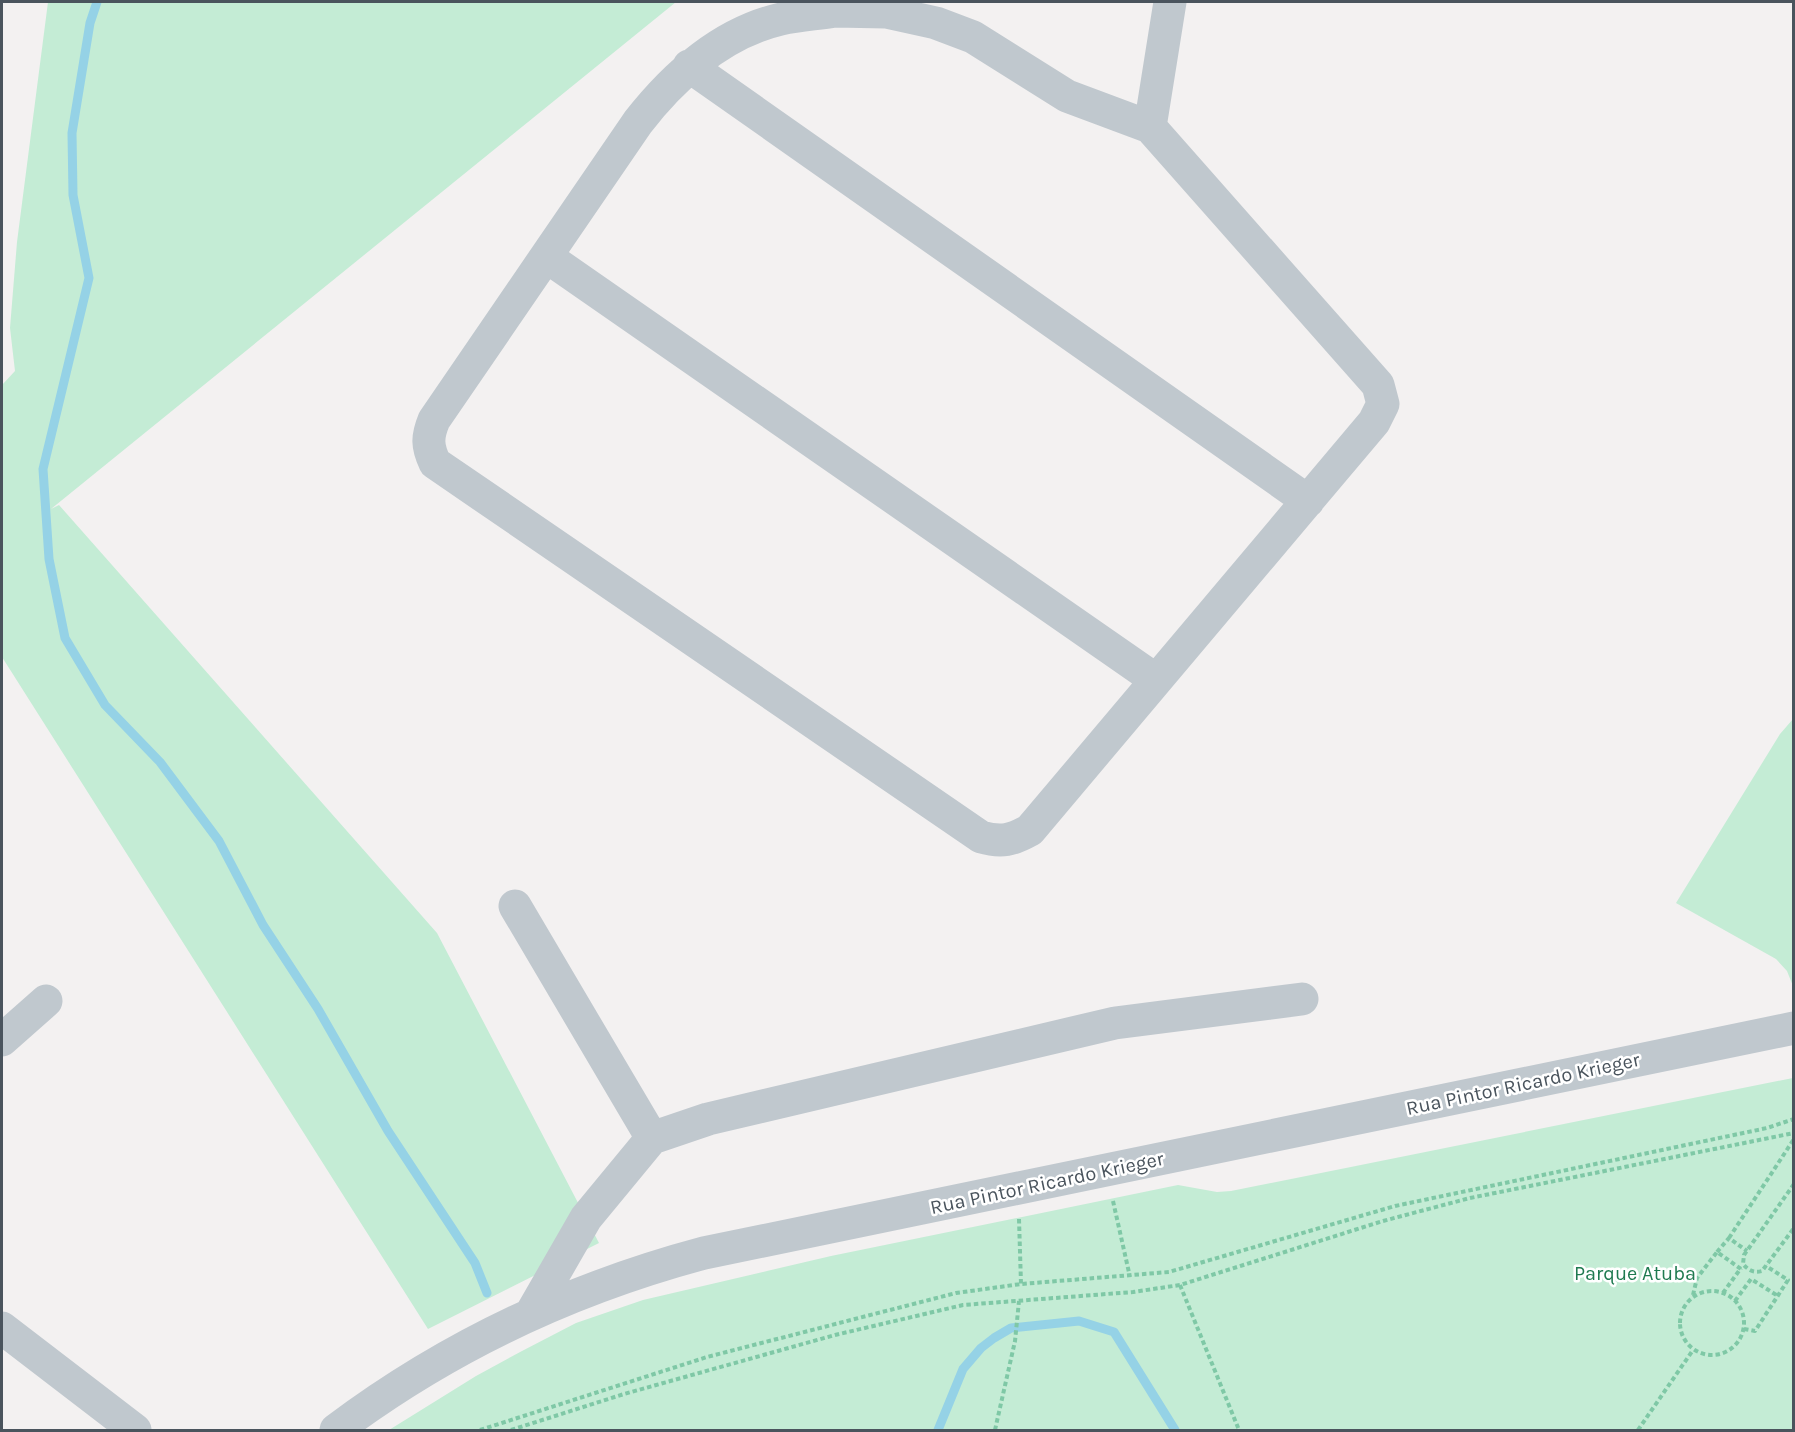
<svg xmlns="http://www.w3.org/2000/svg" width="1795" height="1432" font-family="Karla,sans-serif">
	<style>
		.green { fill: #c4ecd5 }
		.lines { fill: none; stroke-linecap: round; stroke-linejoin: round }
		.stream { stroke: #95d2e6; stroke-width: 9 }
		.path { stroke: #7fc8a6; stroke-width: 4; stroke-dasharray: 4.5 3; stroke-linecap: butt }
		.minor { stroke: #c0c8ce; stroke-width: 33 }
		.labels { text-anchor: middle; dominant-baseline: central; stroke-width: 5; stroke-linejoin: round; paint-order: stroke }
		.street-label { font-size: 20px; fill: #4a545d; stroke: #fff }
		.park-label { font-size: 20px; fill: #1f7a50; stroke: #fff }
	</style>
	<rect width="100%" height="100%" fill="#f3f1f1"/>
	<path class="green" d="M48 2H676L51 509 59 505 437 933 599 1243 428 1329 2 657V385L15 371 10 328 17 242Z
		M1793 719V986L1787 971 1776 959 1676 903 1780 734Z
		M1793 1078V1430H389L476 1376 522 1351 576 1323 643 1300 831 1256 1178 1185 1217 1192 1231 1191Z"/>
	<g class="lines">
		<path class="stream" d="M97 2 90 23 72 133 73 195 89 278 43 469 49 559 65 638 105 705 160 762 219 841 263 925 318 1009 388 1131 475 1263 487 1293
			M938 1430 963 1369 981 1348 994 1338 1011 1328 1079 1321 1114 1332 1175 1430"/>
		<path class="path" d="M1794 1184 1744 1255 1743 1264C1749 1271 1754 1273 1762 1271L1794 1228
			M1113 1201 1130 1277
			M1019 1219 1021 1284
			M1729 1238 1794 1139
			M1717 1252 1729 1238 1747 1251
			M1180 1285 1239 1430
			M1680 1323a32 32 0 1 1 64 0a32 32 0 1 1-64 0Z
			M1723 1293 1741 1268
			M1693 1295 1697 1278 1717 1252 1741 1269
			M1735 1301 1751 1279 1778 1296
			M1744 1329 1755 1331 1788 1280 1766 1266
			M480 1430 707 1357 956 1293 1021 1284 1169 1272 1395 1206 1767 1128 1794 1119
			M511 1430 624 1394 835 1335 963 1305 1133 1292 1180 1285 1383 1221 1470 1198 1794 1133
			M995 1430 1015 1341 1019 1301
			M1638 1430 1693 1350"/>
		<path class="minor" d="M835 11 886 12 936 23 973 37 1067 96 1150 127 1378 385 1383 404 1374 422 1030 830C1012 840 1002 843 981 837L435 463C427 446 427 437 434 420L638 122C674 76 721 33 781 19 799 15 817 14 835 11Z
			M689 66 1308 501
			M1150 127 1170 2
			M547 257 1156 680
			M515 906 652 1138
			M2 1040 46 1001
			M532 1312 586 1218 652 1138 708 1119 1115 1023 1302 999
			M2 1328 135 1430
			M336 1430C448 1346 569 1289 704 1253L1794 1028"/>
	</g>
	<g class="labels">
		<g class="street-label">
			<text transform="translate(1523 1084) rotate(-12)">Rua Pintor Ricardo Krieger</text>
			<text transform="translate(1047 1183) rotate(-12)">Rua Pintor Ricardo Krieger</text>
		</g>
		<g class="park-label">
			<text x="1635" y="1273">Parque Atuba</text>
		</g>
	</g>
	<rect width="1795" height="1432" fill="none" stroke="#4a545d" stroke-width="6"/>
</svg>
